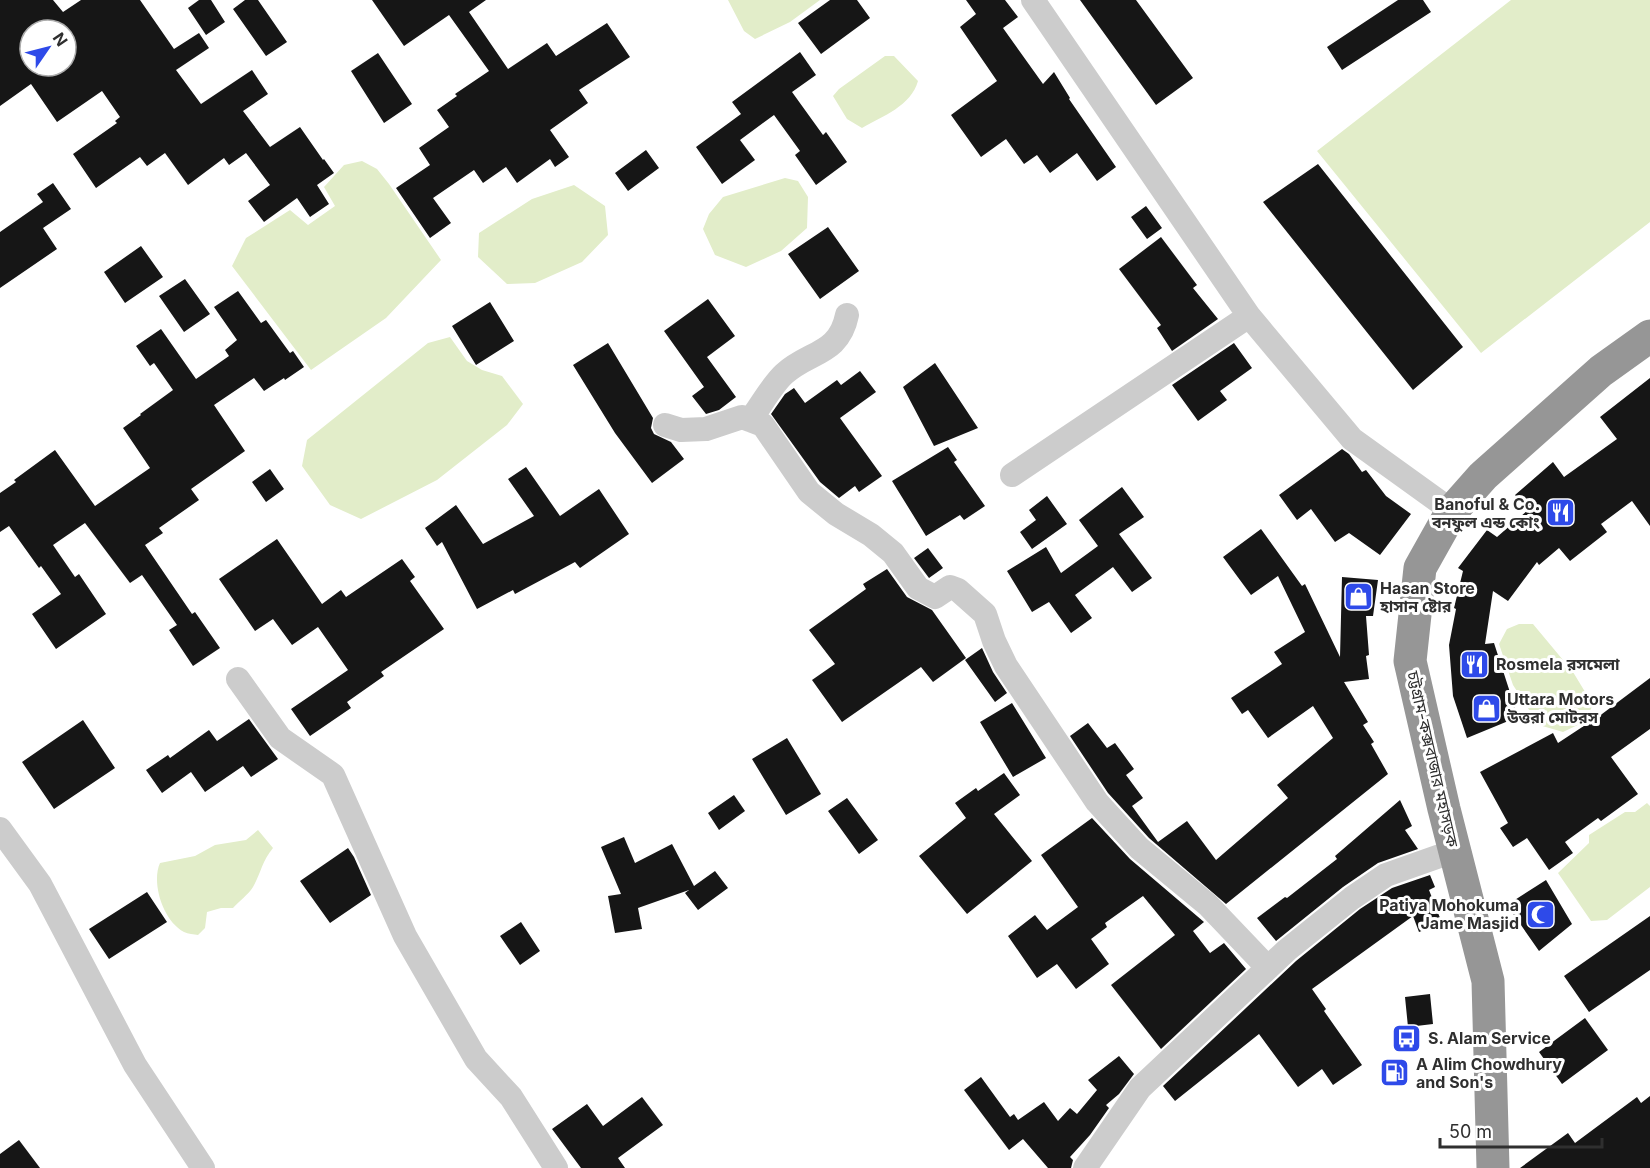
<svg xmlns="http://www.w3.org/2000/svg" width="1650" height="1168" font-family="Inter,'Noto Sans Bengali',sans-serif">
	<style>
		.water { fill: #e2edc9 }
		.building { fill: #161616; fill-rule: evenodd }
		.lines { fill: none; stroke-linecap: round; stroke-linejoin: round }
		.street { stroke: #ccc; stroke-width: 24 }
		.highway { stroke: #969696; stroke-width: 33 }
		.labels { text-anchor: middle; dominant-baseline: central; stroke-width: 6; stroke-linejoin: round; paint-order: stroke }
		.poi-label { font-size: 16px; font-weight: bold; fill: #2f2f2f; stroke: #fff; text-anchor: start }
		.street-label { font-size: 16px; fill: #2f2f2f; stroke: #fff }
	</style>
	<rect width="100%" height="100%" fill="#fff"/>
	<path class="water" d="M728 0H820L790 22 755 39 744 31Z
		M1511 0H1650V222L1481 353 1317 151Z
		M885 56H894L918 81C911 106 883 116 862 128L847 119 833 96 839 89Z
		M362 161 377 169 389 184 441 260 386 318 311 370 232 266 246 238 290 210 308 225 335 206 324 187 344 165Z
		M785 178 798 181 808 197 807 228 781 251 746 267 715 255 703 229 709 214 723 197Z
		M574 185 605 206 608 235 582 262 535 283 507 284 478 257 479 233 532 199Z
		M450 337 467 361 482 370 502 376 523 404 507 425 437 480 361 519 330 505 302 466 307 440 428 343Z
		M1519 624H1533L1573 672 1593 705 1584 722 1563 732 1539 725 1513 685 1499 644 1507 629Z
		M1647 803 1650 806V887L1607 920 1591 921 1558 873 1589 843V835L1625 812H1635Z
		M258 830 273 848C262 861 261 873 253 887 248 895 239 901 233 908H221L207 912 205 928 198 935C194 934 188 934 184 932 163 921 151 883 160 863L195 856 215 845 246 840Z"/>
	<path class="building" d="M0 0H53L63 12 81 0H140L174 49 199 33 209 48 176 70 201 104 252 70 268 94 243 111 270 147 300 127 323 160 324 159 334 173 317 185 329 204 310 217 297 198 264 222 248 201 270 185 246 153 229 165 224 158 188 185 165 153 147 166 140 157 96 188 73 154 117 123 115 121 120 117 102 91 57 122 31 84 0 106ZM30 30H66V66H30Z
		M199 0H211L225 22 206 35 188 8Z
		M245 0H258L287 42 266 56 233 9Z
		M372 0H486L469 12 508 69 547 43 556 56 607 23 630 57 579 90 588 103 550 130 569 157 555 167 550 159 517 183 506 167 483 183 474 170 433 198 451 223 430 238 396 188 430 165 419 148 449 127 437 110 457 96 455 94 489 71 449 15 404 46Z
		M830 0H857L870 18 821 54 798 23Z
		M966 0H1005L1018 17 1003 28 1043 84 1054 72 1070 98 1069 99 1116 167 1097 181 1077 153 1050 173 1037 155 1024 164 1006 139 981 157 951 115 997 81 960 27 976 14Z
		M1080 0H1136L1193 78 1156 105Z
		M1398 0H1423L1431 12 1342 70 1327 47Z
		M800 52 816 75 792 92 823 135 826 132 847 162 816 185 795 155 800 151 774 115 740 140 755 160 722 184 696 147 741 114 732 102Z
		M378 53 412 104 384 123 351 71Z
		M646 150 659 168 628 191 615 173Z
		M1318 164 1463 347 1413 390 1263 202Z
		M53 183 71 209 43 228 57 249 0 288V232L43 202 37 194Z
		M1146 206 1162 228 1147 239 1131 217Z
		M828 227 859 271 820 299 788 254Z
		M1161 237 1197 285 1193 288 1218 319 1172 351 1157 328 1161 325 1119 269Z
		M141 246 163 277 125 303 104 272Z
		M185 279 210 314 184 332 159 296Z
		M238 291 261 323 266 320 290 353 293 351 304 367 285 380 284 378 264 391 254 378 214 405 245 451 191 489 199 500 159 528 163 533 145 545 192 614 195 612 220 648 193 666 169 630 177 625 142 575 130 583 85 523 53 545 75 577 79 574 106 614 56 649 32 614 61 594 41 566 39 568 9 526 0 532V493L16 482 14 480 55 450 95 506 150 468 123 428 141 415 140 414 173 390 154 363 150 366 136 346 161 329 196 379 229 356 225 350 237 340 214 307Z
		M708 299 735 336 707 357 736 397 719 410 706 414 692 396 704 387 664 331Z
		M490 302 514 341 476 365 452 326Z
		M608 343 653 418 651 428 654 434 671 442 684 459 652 483 615 433 573 365Z
		M1234 343 1252 368 1220 391 1227 400 1198 421 1172 385Z
		M935 363 978 428 934 446 903 387Z
		M860 371 876 392 840 418 882 476 859 492 855 486 839 498 820 482 771 414 785 394 794 388 805 403 837 380 841 385Z
		M1650 378V526L1632 501 1601 524 1607 532 1570 561 1559 548 1539 565 1537 562 1508 601 1493 591 1485 644 1494 643 1518 717 1467 738 1453 696 1449 645 1456 609 1454 608 1463 571 1458 568 1487 530 1497 537 1528 510 1515 495 1553 462 1564 477 1617 439 1600 417Z
		M948 447 957 460 954 462 985 506 964 520 960 515 926 536 892 481Z
		M1342 449 1349 454 1362 472 1366 470 1386 496 1411 514 1380 555 1349 533 1335 542 1311 509 1297 520 1279 495Z
		M526 467 560 516 599 489 629 534 580 568 575 562 515 594 513 590 477 609 442 542 437 546 425 528 456 505 483 544 534 516 508 479Z
		M270 469 284 489 266 502 252 482Z
		M1122 487 1144 517 1119 534 1152 578 1132 592 1113 567 1075 595 1092 618 1071 633 1049 602 1032 612 1007 571 1046 547 1061 573 1098 546 1079 520Z
		M1047 496 1067 524 1032 549 1020 532 1036 520 1029 510Z
		M1261 529 1302 586 1305 584 1340 657 1342 577 1378 580 1373 616H1366L1369 655 1366 656 1369 679 1344 682 1368 722 1363 725 1374 742 1371 744 1388 774 1226 904 1149 838 1108 793 1070 736 1088 723 1107 748 1115 743 1134 769 1126 775 1143 798 1132 806 1158 842 1187 821 1216 860 1288 798 1277 785 1333 738 1313 706 1268 738 1248 710 1242 714 1231 698 1282 664 1274 652 1305 632 1278 576 1251 595 1223 557Z
		M277 539 322 604 341 590 346 597 402 559 415 577 410 581 444 629 381 672 384 676 347 702 351 708 310 736 291 709 348 670 318 627 292 645 273 619 255 631 219 579Z
		M928 548 943 568 929 578 914 558Z
		M887 569 907 597 932 610 966 658 933 682 921 667 842 722 812 680 835 664 809 630 866 589 863 584Z
		M982 648 993 672 1007 693 995 702 965 660Z
		M1650 678V729L1611 757 1638 794 1601 821 1598 818 1565 842 1573 853 1549 870 1527 838 1513 847 1500 828 1508 823 1480 772 1553 733 1558 743 1602 714Z
		M1012 703 1046 758 1013 777 980 722Z
		M249 719 278 759 251 777 243 766 205 792 191 772 162 793 146 770 168 755 170 758 209 730 217 741Z
		M83 720 115 768 54 809 22 762Z
		M787 738 821 794 786 815 752 759Z
		M1004 773 1020 795 994 814 1032 861 967 914 919 856 966 818 955 803 976 788 978 791Z
		M734 795 745 811 719 830 708 813Z
		M847 798 878 840 859 854 828 811Z
		M1400 800 1412 826 1405 830 1418 849 1378 863 1343 887 1276 941 1257 918 1285 897 1287 898 1337 859 1335 856Z
		M1092 818 1130 859 1204 922 1193 931 1210 953 1224 943 1246 969 1161 1049 1111 985 1175 935 1143 896 1105 923 1107 927 1091 939 1109 964 1076 989 1057 964 1037 978 1008 936 1035 915 1047 930 1078 907 1041 855Z
		M624 837 635 863 672 844 694 886 715 871 728 888 698 910 685 893 689 890 638 908 642 929 615 933 608 896 621 894 601 847Z
		M348 848 354 857 371 895 330 923 300 881Z
		M1430 875 1435 887 1429 890 1442 923 1419 932 1413 916 1312 989 1326 1009 1324 1011 1362 1065 1333 1085 1322 1069 1298 1087 1259 1034 1175 1101 1163 1086 1296 961 1360 909 1392 888Z
		M1546 880 1572 924 1539 951 1507 905Z
		M147 892 167 922 109 959 89 929Z
		M1650 916V970L1589 1012 1564 976Z
		M521 922 540 951 520 965 500 936Z
		M1430 994 1433 1024 1408 1027 1405 997Z
		M1585 1018 1608 1050 1562 1084 1539 1052Z
		M1119 1056 1134 1074 1119 1094 1106 1105 1109 1108 1090 1135 1070 1157 1073 1160 1071 1168H1048L1023 1139 1009 1150 964 1090 981 1077 1010 1117 1014 1114 1018 1120 1044 1102 1058 1121 1070 1108 1077 1114 1097 1090 1088 1080Z
		M1650 1096V1168H1520L1568 1133 1575 1143 1637 1097 1641 1103Z
		M642 1097 663 1125 618 1158 625 1168H581L552 1129 587 1104 603 1126Z
		M19 1140 40 1168H0V1154Z"/>
	<g class="lines">
		<path class="street" d="M1033 0 1249 316 1352 439 1452 511
			M750 420C760 407 772 385 784 374 809 351 839 355 847 315
			M665 425 681 430 706 429 742 417 763 425 809 492 836 514 871 535 893 553 918 588 935 597 950 587 958 590 985 614 994 641 1006 666 1097 802 1139 848 1208 905 1268 968
			M1012 475 1249 316
			M238 679 280 738 333 775 405 936 476 1059 511 1097 556 1168
			M0 829 40 884 135 1065 203 1168
			M1085 1168 1140 1088 1287 950 1352 898 1386 875 1454 851"/>
		<path class="highway" d="M1493 1168 1488 981 1444 809 1410 661 1420 568 1452 511 1483 476 1601 371 1650 336"/>
	</g>
	<defs>
		<symbol id="restaurant-square" viewBox="-11 -11 22 22"><rect x="-9" y="-9" width="18" height="18" rx="4" fill="#2e4ae9" stroke="#fff"/><path d="M-5-6h1v4h1v-4h1v4h1v-4h1v5L-1.5 .5V6h-2V.5L-5-1ZM5-6V6H3V1.5H1.5Q1.5-4 5-6Z" fill="#fff"/></symbol>
		<symbol id="shop-square" viewBox="-11 -11 22 22"><rect x="-9" y="-9" width="18" height="18" rx="4" fill="#2e4ae9" stroke="#fff"/><path d="M-5-2.5h2.3a2.7 3.5 0 0 1 5.4 0H5L5.5 6h-11ZM-1.5-2.5h3a1.5 2.3 0 0 0-3 0Z" fill="#fff"/></symbol>
		<symbol id="mosque-square" viewBox="-11 -11 22 22"><rect x="-9" y="-9" width="18" height="18" rx="4" fill="#2e4ae9" stroke="#fff"/><path d="M3.5-4.9A6 6 0 1 0 3.5 4.9A5 5 0 1 1 3.5-4.9Z" fill="#fff"/></symbol>
		<symbol id="bus-square" viewBox="-11 -11 22 22"><rect x="-9" y="-9" width="18" height="18" rx="4" fill="#2e4ae9" stroke="#fff"/><path d="M-5-6H5V4H4V6H2V4H-2V6H-4V4H-5ZM-3.5-4V0h7V-4ZM-3.5 1.2v1.5H-2V1.2ZM2 1.2v1.5H3.5V1.2Z" fill="#fff"/></symbol>
		<symbol id="fuel-square" viewBox="-11 -11 22 22"><rect x="-9" y="-9" width="18" height="18" rx="4" fill="#2e4ae9" stroke="#fff"/><path d="M-5.5-6h7V0h2V4h1.3V-2.5L3-4.5l.8-.8L6-3V5H2.5V1h-1V6h-7ZM-4.2-4.7v3.2H.2V-4.7Z" fill="#fff"/></symbol>
	</defs>
	<g fill-rule="evenodd">
		<use href="#restaurant-square" x="1544" y="496" width="33" height="33"/>
		<use href="#shop-square" x="1342" y="580" width="33" height="33"/>
		<use href="#restaurant-square" x="1458" y="648" width="33" height="33"/>
		<use href="#shop-square" x="1470" y="692" width="33" height="33"/>
		<use href="#mosque-square" x="1524" y="898" width="33" height="33"/>
		<use href="#bus-square" x="1390" y="1022" width="33" height="33"/>
		<use href="#fuel-square" x="1378" y="1056" width="33" height="33"/>
	</g>
	<g class="labels">
		<g class="poi-label">
			<text x="1540" y="504" text-anchor="end">Banoful &amp; Co.<tspan x="1540" dy="18">বনফুল এন্ড কোং</tspan></text>
			<text x="1380" y="588">Hasan Store<tspan x="1380" dy="18">হাসান ষ্টোর</tspan></text>
			<text x="1496" y="664">Rosmela রসমেলা</text>
			<text x="1507" y="699">Uttara Motors<tspan x="1507" dy="18">উত্তরা মোটরস</tspan></text>
			<text x="1519" y="905" text-anchor="end">Patiya Mohokuma<tspan x="1519" dy="18">Jame Masjid</tspan></text>
			<text x="1428" y="1038">S. Alam Service</text>
			<text x="1416" y="1064">A Alim Chowdhury<tspan x="1416" dy="18">and Son's</tspan></text>
		</g>
		<g class="street-label">
			<text transform="translate(1433 759) rotate(77)">চট্টগ্রাম-কক্সবাজার মহাসড়ক</text>
		</g>
	</g>
	<g transform="translate(48 48) rotate(55)"><circle r="28" fill="#ffffff" stroke="#acacac" stroke-width="1.5"/>
	<path d="M0-4.5L10 22L0 15L-10 22Z" fill="#2e4ae9"/>
	<text y="-9" font-size="16" font-weight="bold" text-anchor="middle" fill="#2f2f2f">N</text>
	</g>
	<path d="M1440 1138v9h162v-9" fill="none" stroke="#2f2f2f" stroke-width="3"/>
	<text x="1449" y="1138" font-size="18" fill="#2f2f2f" stroke="#ffffff" stroke-width="4.5" paint-order="stroke">50 m</text>
</svg>
